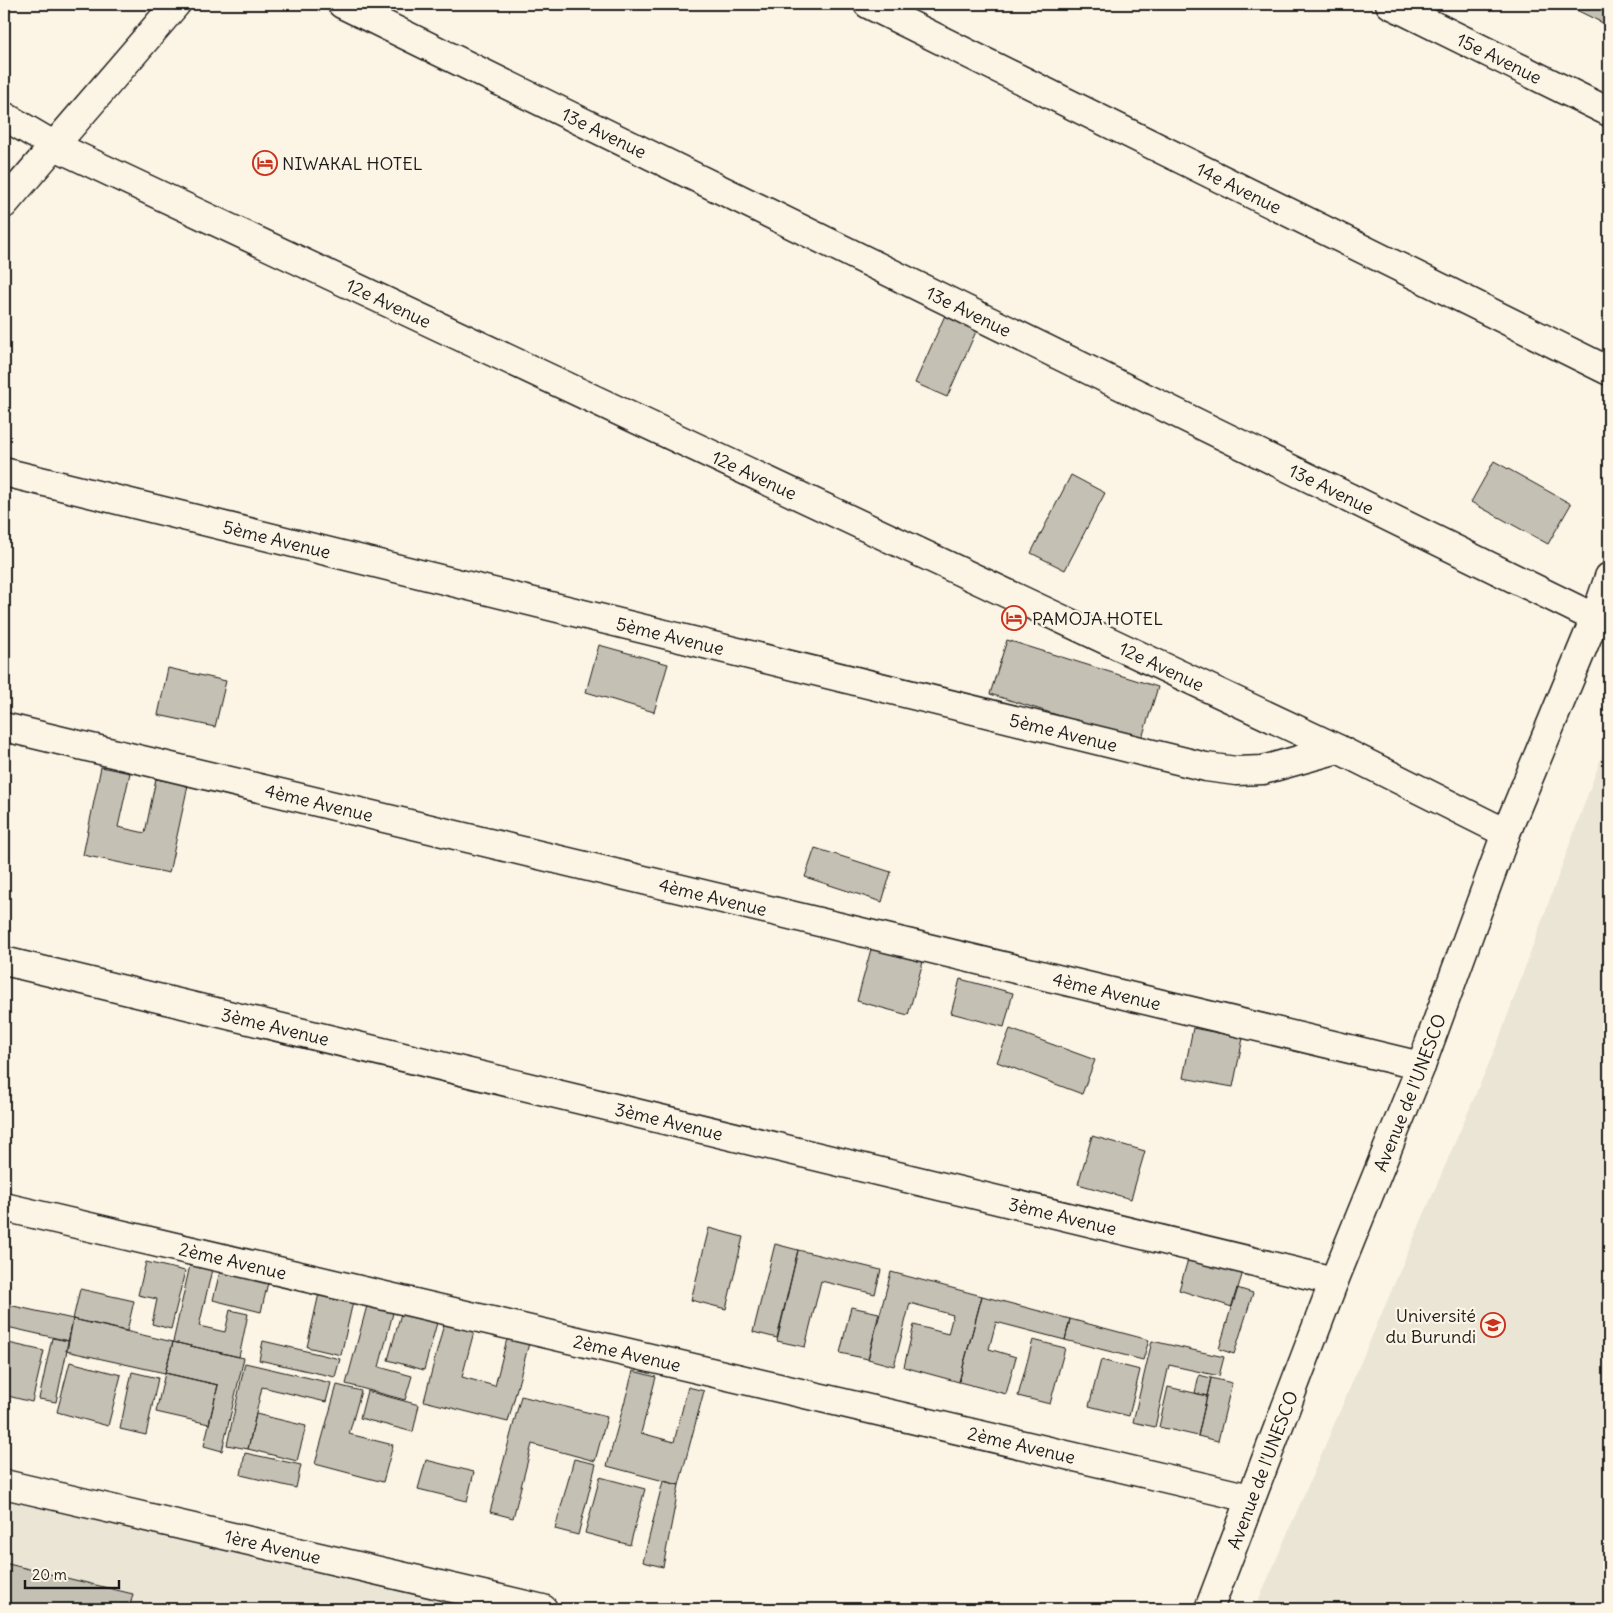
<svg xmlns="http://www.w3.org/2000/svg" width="1613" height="1613" font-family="Delius,sans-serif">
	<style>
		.built { fill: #ebe5d6 }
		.building { fill: #c4c0b3; stroke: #1c1c1c }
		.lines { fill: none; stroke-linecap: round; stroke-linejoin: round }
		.minor-casing { stroke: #1c1c1c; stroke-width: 31 }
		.minor { stroke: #fcf5e5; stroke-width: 28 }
		.labels { text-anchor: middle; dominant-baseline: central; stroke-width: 4.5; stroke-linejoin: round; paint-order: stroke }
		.street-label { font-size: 18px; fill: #1c1c1c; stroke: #fcf5e5 }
		.poi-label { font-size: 18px; fill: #1c1c1c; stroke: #fcf5e5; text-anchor: start }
	</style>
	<rect width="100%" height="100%" fill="#fcf5e5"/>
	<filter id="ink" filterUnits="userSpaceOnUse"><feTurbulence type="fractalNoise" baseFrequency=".02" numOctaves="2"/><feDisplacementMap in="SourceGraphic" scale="10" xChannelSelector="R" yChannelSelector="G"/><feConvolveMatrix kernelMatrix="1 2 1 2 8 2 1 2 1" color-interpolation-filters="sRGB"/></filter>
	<g filter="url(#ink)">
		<path class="built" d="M1609 736V1609H1255L1498 1042Z
			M4 1486 509 1609H4Z"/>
		<path class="building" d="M1567 4H1609V26L1566 5Z
			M946 313 978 327 947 397 915 383Z
			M1494 461 1571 504 1548 544 1471 502Z
			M1071 475 1105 493 1065 570 1031 553Z
			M1007 640 1158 687 1141 741 990 694Z
			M599 645 668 664 654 712 586 692Z
			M168 668 226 681 215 727 158 715Z
			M101 767 130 773 118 827 145 833 156 779 188 785 169 873 83 855Z
			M815 848 891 872 882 902 805 877Z
			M871 949 923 962 908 1015 857 1001Z
			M960 979 1013 993 1004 1027 951 1013Z
			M1193 1028 1243 1038 1233 1087 1183 1078Z
			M1010 1029 1095 1060 1082 1094 997 1062Z
			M1092 1136 1145 1151 1131 1199 1078 1184Z
			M709 1228 743 1237 726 1309 691 1300Z
			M775 1244 798 1250 777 1338 753 1332Z
			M798 1250 881 1270 875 1294 821 1281 805 1347 777 1341Z
			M192 1256 214 1261 199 1326 225 1332 230 1310 248 1314 239 1357 173 1342Z
			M1189 1256 1243 1272 1232 1307 1179 1290Z
			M146 1262 185 1271 171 1329 152 1324 157 1299 138 1295Z
			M222 1263 270 1274 261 1312 213 1300Z
			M891 1272 982 1296 959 1382 904 1367 914 1325 948 1334 953 1315 910 1303 894 1366 868 1359Z
			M1237 1288 1253 1293 1234 1354 1219 1349Z
			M80 1289 134 1301 127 1331 73 1319Z
			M320 1289 354 1297 341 1355 307 1347Z
			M982 1296 1070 1319 1065 1340 996 1322 989 1349 1016 1357 1006 1394 959 1382Z
			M368 1302 394 1309 379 1367 412 1376 405 1400 346 1384Z
			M4 1304 73 1319 69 1341 7 1327 4 1339Z
			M851 1307 879 1313 868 1359 840 1353Z
			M402 1310 438 1319 424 1370 388 1360Z
			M447 1312 477 1320 462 1377 495 1386 510 1327 532 1332 508 1422 424 1401Z
			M73 1319 173 1342 165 1373 66 1351Z
			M1070 1319 1149 1340 1143 1360 1065 1340Z
			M52 1338 69 1341 56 1402 39 1399Z
			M1033 1340 1065 1348 1050 1404 1018 1396Z
			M263 1341 340 1359 335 1377 259 1360Z
			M1152 1341 1224 1357 1219 1376 1169 1365 1155 1427 1133 1422Z
			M4 1342 44 1351 32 1402 4 1395Z
			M173 1342 244 1358 222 1451 204 1446 218 1385 165 1373Z
			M1101 1360 1140 1370 1129 1416 1089 1406Z
			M70 1362 121 1375 108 1426 57 1412Z
			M245 1363 331 1383 326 1402 262 1387 248 1449 227 1445Z
			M633 1371 656 1377 641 1433 674 1442 688 1387 704 1391 679 1485 607 1466Z
			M132 1372 158 1378 146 1435 120 1429Z
			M165 1373 218 1385 209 1424 156 1412Z
			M1199 1375 1211 1378 1207 1396 1195 1393Z
			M1211 1378 1232 1383 1218 1441 1198 1436Z
			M337 1385 361 1391 349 1434 393 1445 383 1482 315 1464Z
			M1168 1387 1207 1396 1198 1436 1159 1427Z
			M367 1391 419 1405 413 1432 360 1418Z
			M521 1396 607 1417 595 1461 532 1444 513 1518 490 1512Z
			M256 1414 306 1426 297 1461 248 1449Z
			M245 1453 301 1465 296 1488 241 1475Z
			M574 1459 596 1464 578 1535 555 1529Z
			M426 1460 474 1472 467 1501 418 1489Z
			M600 1477 645 1489 630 1545 585 1533Z
			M663 1481 679 1485 663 1567 643 1562Z
			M4 1563 133 1594 129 1609H4Z
			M210 1603 236 1609H209Z"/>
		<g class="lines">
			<defs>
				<g id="minor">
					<path id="s1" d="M342 4 1595 618"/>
					<path id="s2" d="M868 4 1609 371"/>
					<path id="s3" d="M1390 4 1609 112"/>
					<path id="s4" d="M4 116 55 146 1338 749 1506 833"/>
					<path d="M4 204 176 4"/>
					<path id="s5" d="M4 472 1206 767 1236 771 1263 770 1338 749"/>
					<path id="s6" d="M4 727 1421 1066"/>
					<path id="s7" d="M4 961 1334 1281"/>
					<path id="s8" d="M4 1207 1250 1498"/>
					<path id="s9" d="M4 1484 543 1609"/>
					<path id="s10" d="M1209 1609 1334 1281 1421 1066 1506 833 1595 618 1609 577"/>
				</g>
			</defs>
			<use href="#minor" class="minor-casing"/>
			<use href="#minor" class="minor"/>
		</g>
	</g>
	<defs>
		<symbol id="hotel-ring" viewBox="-11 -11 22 22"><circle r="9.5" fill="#fcf5e5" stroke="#c8321e" stroke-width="1.5"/><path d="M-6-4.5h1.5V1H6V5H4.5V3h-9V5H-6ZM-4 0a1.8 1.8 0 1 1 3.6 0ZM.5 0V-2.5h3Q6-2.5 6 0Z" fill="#c8321e"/></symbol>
		<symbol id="university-ring" viewBox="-11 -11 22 22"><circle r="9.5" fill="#fcf5e5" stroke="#c8321e" stroke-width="1.5"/><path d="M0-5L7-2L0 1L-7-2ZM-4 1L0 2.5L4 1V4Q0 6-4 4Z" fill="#c8321e"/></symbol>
	</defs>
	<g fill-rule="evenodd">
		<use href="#hotel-ring" x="251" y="149" width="28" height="28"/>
		<use href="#hotel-ring" x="1000" y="604" width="28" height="28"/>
		<use href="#university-ring" x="1479" y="1311" width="28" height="28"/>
	</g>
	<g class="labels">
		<g class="street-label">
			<text stroke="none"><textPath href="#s3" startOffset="122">15e Avenue</textPath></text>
			<text stroke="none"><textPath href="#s1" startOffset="292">13e Avenue</textPath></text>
			<text stroke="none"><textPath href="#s2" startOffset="414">14e Avenue</textPath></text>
			<text stroke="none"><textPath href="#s4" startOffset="428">12e Avenue</textPath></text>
			<text stroke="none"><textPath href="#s1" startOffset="698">13e Avenue</textPath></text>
			<text stroke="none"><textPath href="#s4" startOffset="832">12e Avenue</textPath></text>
			<text stroke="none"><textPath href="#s1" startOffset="1102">13e Avenue</textPath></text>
			<text stroke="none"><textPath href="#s5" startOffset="281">5ème Avenue</textPath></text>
			<text stroke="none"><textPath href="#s5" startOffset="686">5ème Avenue</textPath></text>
			<text stroke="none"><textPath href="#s4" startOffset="1282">12e Avenue</textPath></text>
			<text stroke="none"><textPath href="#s5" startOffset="1091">5ème Avenue</textPath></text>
			<text stroke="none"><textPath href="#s6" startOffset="324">4ème Avenue</textPath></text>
			<text stroke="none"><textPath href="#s6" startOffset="729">4ème Avenue</textPath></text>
			<text stroke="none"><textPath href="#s6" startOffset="1134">4ème Avenue</textPath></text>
			<text stroke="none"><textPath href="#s7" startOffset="279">3ème Avenue</textPath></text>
			<text stroke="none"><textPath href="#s10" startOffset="554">Avenue de l'UNESCO</textPath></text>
			<text stroke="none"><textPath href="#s7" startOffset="684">3ème Avenue</textPath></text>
			<text stroke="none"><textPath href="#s7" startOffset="1089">3ème Avenue</textPath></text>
			<text stroke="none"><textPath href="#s8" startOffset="235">2ème Avenue</textPath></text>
			<text stroke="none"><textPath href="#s8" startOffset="640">2ème Avenue</textPath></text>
			<text stroke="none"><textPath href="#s8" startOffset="1045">2ème Avenue</textPath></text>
			<text stroke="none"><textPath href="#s10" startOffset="149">Avenue de l'UNESCO</textPath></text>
			<text stroke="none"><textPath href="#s9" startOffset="276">1ère Avenue</textPath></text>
		</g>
		<g class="poi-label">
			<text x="282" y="163">NIWAKAL HOTEL</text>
			<text x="1032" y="618">PAMOJA HOTEL</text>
			<text x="1476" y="1315" text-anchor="end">Université<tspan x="1476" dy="21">du Burundi</tspan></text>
		</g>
	</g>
	<rect width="1613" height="1613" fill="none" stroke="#fcf5e5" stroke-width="20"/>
	<rect x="10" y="10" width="1593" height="1593" fill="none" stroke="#1c1c1c" stroke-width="2" filter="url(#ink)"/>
	<path d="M25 1580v8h94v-8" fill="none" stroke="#1c1c1c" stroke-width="2.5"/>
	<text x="32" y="1580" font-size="15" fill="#1c1c1c" stroke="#fcf5e5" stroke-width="4" paint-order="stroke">20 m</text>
</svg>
